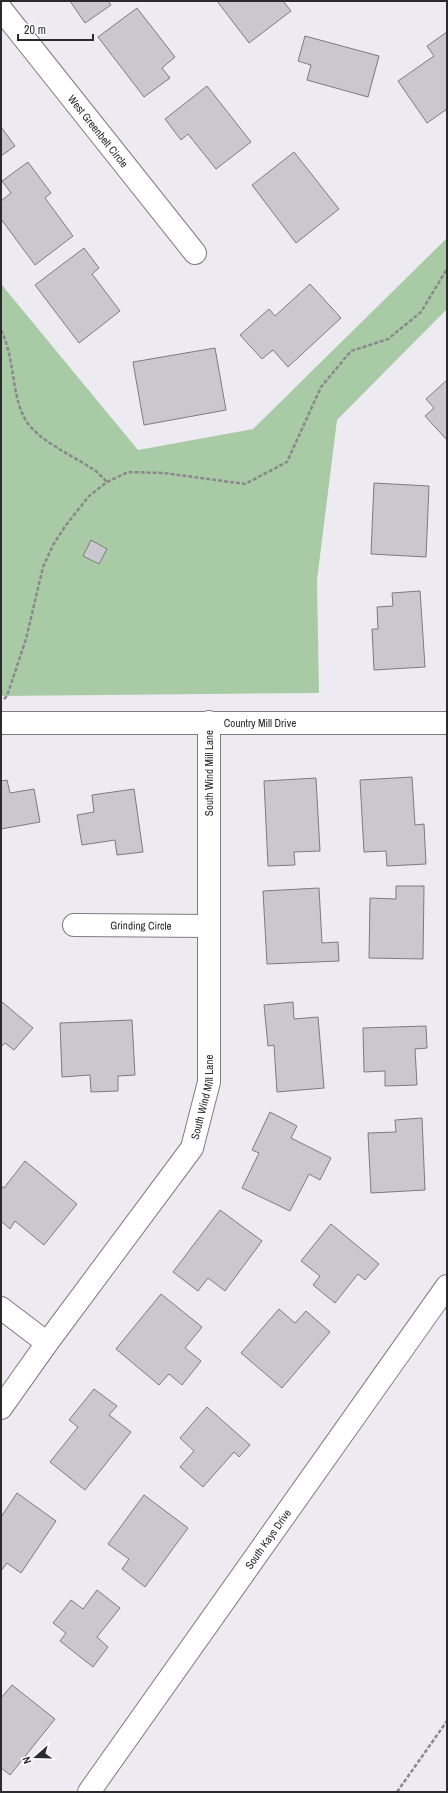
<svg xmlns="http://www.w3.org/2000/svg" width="448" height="1793" font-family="'Archivo Narrow',sans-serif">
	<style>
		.green { fill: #a8cba6 }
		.building { fill: #cbc7ce; stroke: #7e7a80 }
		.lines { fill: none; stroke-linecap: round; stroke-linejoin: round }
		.street-casing { stroke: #7f7b81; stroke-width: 24 }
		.path { stroke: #8b888d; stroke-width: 2.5; stroke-dasharray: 4 2; stroke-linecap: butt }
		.street { stroke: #fff; stroke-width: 22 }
		.labels { text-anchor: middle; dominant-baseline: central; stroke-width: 3.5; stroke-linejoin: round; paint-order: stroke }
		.street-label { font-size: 11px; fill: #2b2a2d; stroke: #fff }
	</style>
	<rect width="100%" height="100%" fill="#eeeaf1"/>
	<path class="green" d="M447 238V309L337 420 317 580 319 693 1 696V284L138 450 253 429Z"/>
	<path class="building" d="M70 1H108L111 5 85 23Z
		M217 1H283L291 11 249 43Z
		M137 8 175 57 162 68 170 78 144 97 98 37Z
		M447 32V109L427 123 398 81 434 56 427 46Z
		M305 36 379 56 368 97 307 80 311 65 298 61Z
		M207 86 251 142 216 169 188 134 181 140 165 119Z
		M1 127 15 146 1 156Z
		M294 152 339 209 296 243 252 185Z
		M28 162 51 193 45 198 73 236 35 265 1 219V201L11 193 2 181Z
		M84 248 99 268 92 274 120 311 79 343 35 285Z
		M310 284 341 318 288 367 273 350 262 359 240 335 269 309 275 316Z
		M215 348 226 410 144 425 133 362Z
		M447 380V440L425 416 434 408 426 399Z
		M374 483 429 486 426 557 371 554Z
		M91 540 107 549 99 564 83 556Z
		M420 591 425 667 374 670 372 629H378L377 607 393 606 392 593Z
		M412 777 415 825 424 824 426 864 387 866 386 851 364 852 360 780Z
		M316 778 320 851 294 852 295 865 268 866 264 781Z
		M7 780 10 793 34 789 40 822 1 829V781Z
		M134 789 143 852 117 855 115 840 82 845 77 815 94 812 92 795Z
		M396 886H424L423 959 369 958 370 898 396 899Z
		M319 888 322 943 338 942 339 961 267 964 263 891Z
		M1 1001 33 1028 14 1050 5 1043 1 1047Z
		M293 1002 294 1019 318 1017 324 1088 277 1092 274 1045 268 1046 264 1005Z
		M132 1020 135 1075 118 1076V1091L91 1092 90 1075 62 1077 60 1023Z
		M426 1026 427 1048 415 1049 417 1085 385 1086V1071L364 1072 363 1028Z
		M270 1112 297 1126 291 1138 331 1158 320 1180 309 1174 290 1211 242 1188 259 1153 252 1150Z
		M422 1118 425 1190 371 1193 368 1133 396 1132 395 1120Z
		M25 1161 77 1204 44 1245 15 1221 10 1229 1 1221V1186L4 1188Z
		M220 1210 262 1241 225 1291 208 1278 198 1291 173 1272Z
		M331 1224 379 1264 365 1280 358 1274 335 1303 313 1285 320 1276 301 1261Z
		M161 1294 202 1327 185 1348 201 1361 182 1385 169 1374 159 1385 116 1349Z
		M279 1309 295 1323 306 1311 330 1332 282 1388 241 1353Z
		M94 1389 117 1406 109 1415 131 1432 85 1490 50 1462 78 1427 69 1420Z
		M207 1407 250 1445 239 1457 234 1452 203 1487 180 1467 194 1451 180 1438Z
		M17 1493 56 1521 21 1573 7 1563 1 1571V1517Z
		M144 1495 188 1528 145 1587 122 1569 129 1559 108 1544Z
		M97 1590 120 1608 97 1637 108 1647 93 1667 60 1641 66 1633 53 1623 71 1600 83 1609Z
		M12 1685 55 1719 10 1775 1 1768V1698Z"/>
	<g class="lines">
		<defs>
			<g id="street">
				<path id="s1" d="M1 9 195 253"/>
				<path id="s2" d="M1 723H447"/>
				<path id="s3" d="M74 925 209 926"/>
				<path d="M1 1308 47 1343"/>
				<path id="s4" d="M1 1408 47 1343 192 1148 209 1082V722"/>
				<path id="s5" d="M89 1792 447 1286"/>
			</g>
		</defs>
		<use href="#street" class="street-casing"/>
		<path class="path" d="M1 330C15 358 11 394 25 419 37 440 70 454 91 468 97 471 102 477 107 482
			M4 699 7 696 26 639 43 567 53 545 66 525 89 496 107 482 128 472 164 473 245 484 287 462 321 387 351 351 388 339 421 312 447 269
			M397 1792 447 1721"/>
		<use href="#street" class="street"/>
	</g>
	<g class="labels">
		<g class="street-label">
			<text stroke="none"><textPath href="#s1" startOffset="156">West Greenbelt Circle</textPath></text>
			<text stroke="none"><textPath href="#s2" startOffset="259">Country Mill Drive</textPath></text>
			<text transform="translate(209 773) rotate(-90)">South Wind Mill Lane</text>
			<text stroke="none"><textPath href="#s3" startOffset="67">Grinding Circle</textPath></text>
			<text stroke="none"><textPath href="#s4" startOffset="375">South Wind Mill Lane</textPath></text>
			<text stroke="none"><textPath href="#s5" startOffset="310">South Kays Drive</textPath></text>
		</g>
	</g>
	<rect width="448" height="1793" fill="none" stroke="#2b2a2d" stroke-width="4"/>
	<g transform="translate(36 1757) rotate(250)" stroke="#ffffff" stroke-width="3" paint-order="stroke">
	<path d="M0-3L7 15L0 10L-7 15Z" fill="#2b2a2d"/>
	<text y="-6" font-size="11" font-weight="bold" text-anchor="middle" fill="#2b2a2d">N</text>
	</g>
	<path d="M18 34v6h75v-6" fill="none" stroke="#2b2a2d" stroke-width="2"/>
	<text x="24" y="34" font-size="12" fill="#2b2a2d" stroke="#ffffff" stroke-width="3" paint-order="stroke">20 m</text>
</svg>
